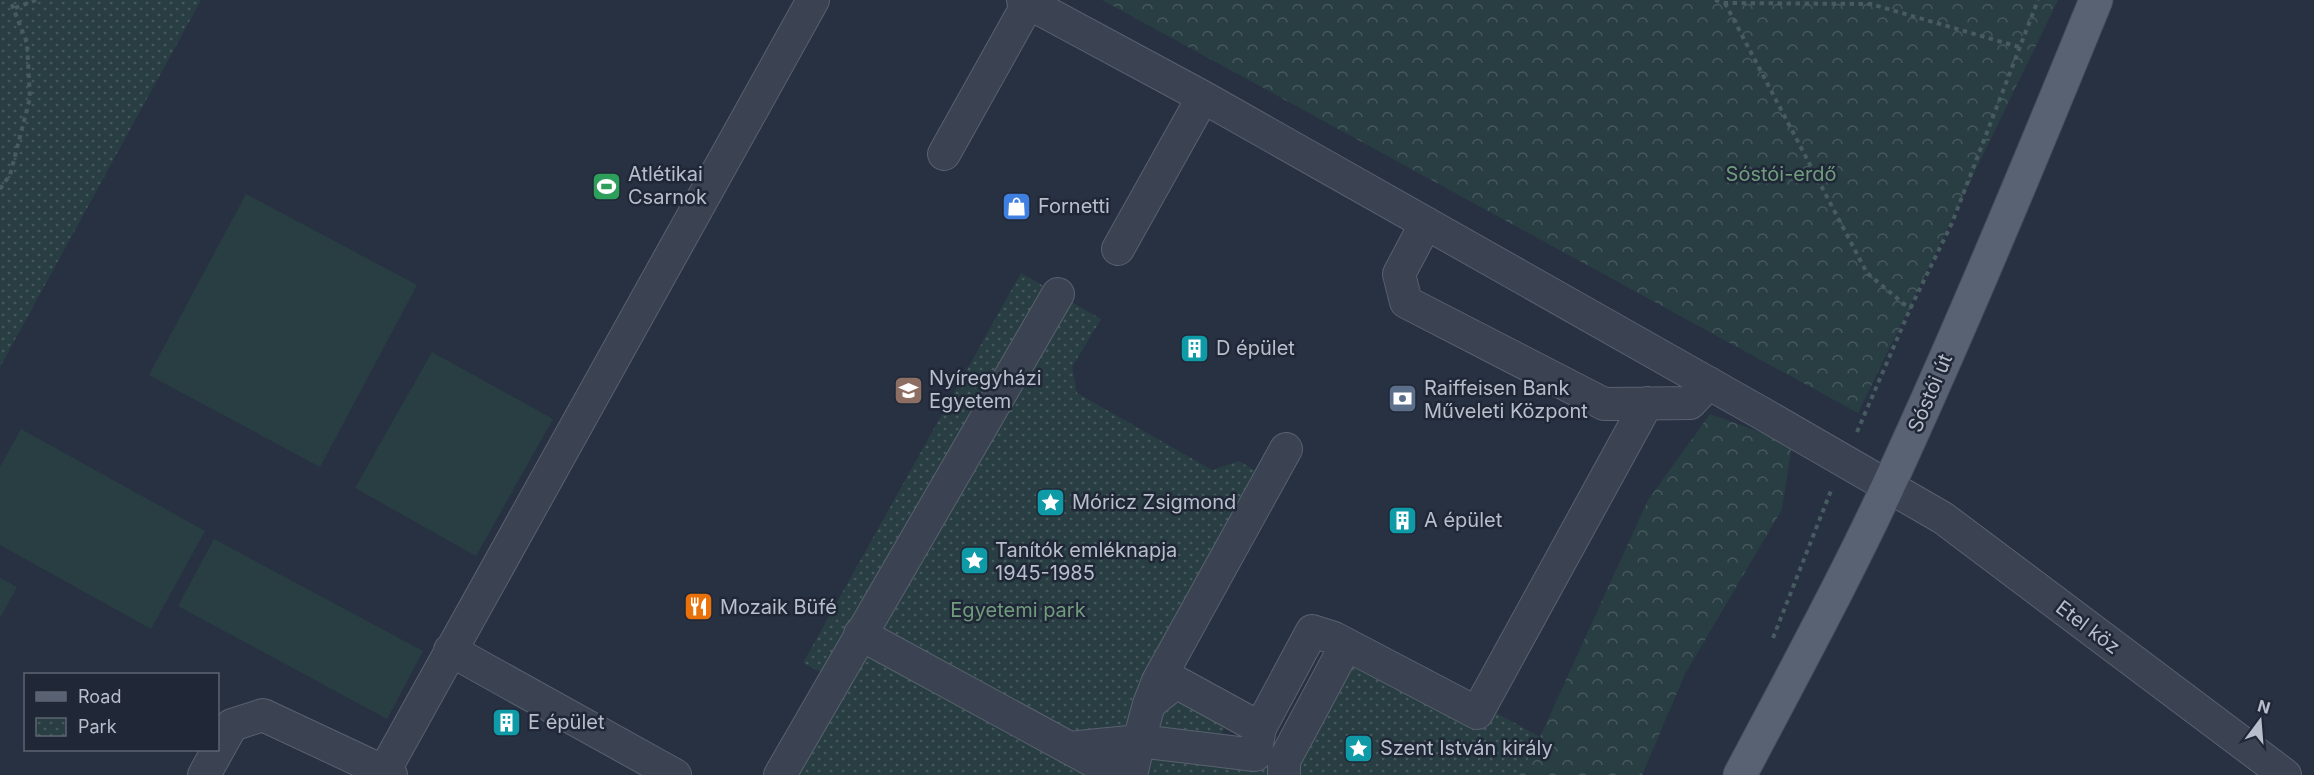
<svg xmlns="http://www.w3.org/2000/svg" width="2314" height="775" font-family="Inter,sans-serif">
	<style>
		.forest { fill: url(#forest-crowns) }
		.park { fill: url(#park-dots) }
		.pitch { fill: #293e43 }
		.lines { fill: none; stroke-linecap: round; stroke-linejoin: round }
		.minor-casing { stroke: #59616f; stroke-width: 34 }
		.major-casing { stroke: #454c5b; stroke-width: 35 }
		.path { stroke: #475b60; stroke-width: 4; stroke-dasharray: 4.5 4.5; stroke-linecap: butt }
		.minor { stroke: #3b4352; stroke-width: 32 }
		.major { stroke: #596272; stroke-width: 33 }
		.labels { text-anchor: middle; dominant-baseline: central; stroke-width: 5; stroke-linejoin: round; paint-order: stroke }
		.poi-label { font-size: 20px; fill: #b8becc; stroke: #202837; text-anchor: start }
		.park-label { font-size: 20px; fill: #709c7d; stroke: #202837 }
		.street-label { font-size: 20px; fill: #b8becc; stroke: #202837 }
	</style>
	<defs>
		<pattern id="forest-crowns" width="20" height="18" patternUnits="userSpaceOnUse" patternTransform="scale(1.5)"><rect width="20" height="18" fill="#293e43"/><path d="M2 6a3 3 0 1 1 6 0M12 15a3 3 0 1 1 6 0" fill="none" stroke="#46585d"/></pattern>
		<pattern id="park-dots" width="8" height="8" patternUnits="userSpaceOnUse" patternTransform="scale(1.5)"><rect width="8" height="8" fill="#293e43"/><path d="M2 2h.1M6 6h.1" fill="none" stroke="#46585d" stroke-width="1.8" stroke-linecap="round"/></pattern>
	</defs>
	<rect width="100%" height="100%" fill="#273142"/>
	<path class="forest" d="M1102 0H2058L1858 413Z
		M1710 414 1792 444 1782 509 1685 674 1642 775H1519L1540 737 1648 500Z"/>
	<path class="park" d="M0 0H201L0 367Z
		M1021 273 1101 319 1072 367 1077 393 1212 470 1239 461 1274 482 1170 668 1227 721 1214 751 1261 772 1340 627 1540 737 1519 775H784L834 679 803 663Z"/>
	<path class="pitch" d="M246 194 417 285 320 467 149 375Z
		M432 352 553 419 476 556 355 488Z
		M21 429 205 531 151 629 0 545V467Z
		M214 539 423 651 387 719 178 606Z
		M0 578 17 587 0 618Z"/>
	<g class="lines">
		<defs>
			<path id="minor" d="M1023 0 1203 97 1763 414 1943 518 2285 775
				M944 154 1029 2
				M1426 223 1399 274 1406 302 1604 404 1690 403 1709 383
				M1118 249 1203 97
				M860 634 1119 775
				M450 650 675 775
				M1149 704 1158 681 1286 449
				M1069 748 1139 741 1149 704 1176 682 1260 728
				M204 775 232 725 263 715 391 775
				M382 775 813 0
				M780 775 1058 294
				M1131 775 1139 741 1255 755 1260 728 1312 631 1334 638 1477 713 1647 403
				M1284 775V761L1346 645"/>
			<path id="major" d="M1740 775C1797 667 1856 559 1906 447 1973 300 2035 150 2096 0"/>
		</defs>
		<use href="#minor" class="minor-casing"/>
		<use href="#major" class="major-casing"/>
		<path class="path" d="M1715 0 1725 3 1871 4 2019 47
			M1725 3 1867 273 1910 309
			M15 8 36 0
			M0 189 10 175 30 98 27 43 10 0
			M1857 432 1910 309 1952 223 2038 0
			M1773 638 1832 488"/>
		<use href="#minor" class="minor"/>
		<use href="#major" class="major"/>
	</g>
	<defs>
		<symbol id="stadium-square" viewBox="-11 -11 22 22"><rect x="-9" y="-9" width="18" height="18" rx="4" fill="#2e9e5b" stroke="#202837"/><path d="M0-5a6.5 5 0 1 0 0 10a6.5 5 0 1 0 0-10ZM-3.5-1.8h7v3.6h-7Z" fill="#fff"/></symbol>
		<symbol id="shop-square" viewBox="-11 -11 22 22"><rect x="-9" y="-9" width="18" height="18" rx="4" fill="#3f7fe0" stroke="#202837"/><path d="M-5-2.5h2.3a2.7 3.5 0 0 1 5.4 0H5L5.5 6h-11ZM-1.5-2.5h3a1.5 2.3 0 0 0-3 0Z" fill="#fff"/></symbol>
		<symbol id="building-square" viewBox="-11 -11 22 22"><rect x="-9" y="-9" width="18" height="18" rx="4" fill="#0f9aa8" stroke="#202837"/><path d="M-4-6H4V6H1V3H-1V6H-4ZM-2.5-4.3h1.7v1.8h-1.7ZM.8-4.3h1.7v1.8H.8ZM-2.5-1h1.7V.8h-1.7ZM.8-1h1.7V.8H.8Z" fill="#fff"/></symbol>
		<symbol id="university-square" viewBox="-11 -11 22 22"><rect x="-9" y="-9" width="18" height="18" rx="4" fill="#8d6e63" stroke="#202837"/><path d="M0-5L7-2L0 1L-7-2ZM-4 1L0 2.5L4 1V4Q0 6-4 4Z" fill="#fff"/></symbol>
		<symbol id="bank-square" viewBox="-11 -11 22 22"><rect x="-9" y="-9" width="18" height="18" rx="4" fill="#5c6f8a" stroke="#202837"/><path d="M-6-4H6V4H-6ZM0-2.3a2.3 2.3 0 1 0 0 4.6a2.3 2.3 0 1 0 0-4.6Z" fill="#fff"/></symbol>
		<symbol id="sight-square" viewBox="-11 -11 22 22"><rect x="-9" y="-9" width="18" height="18" rx="4" fill="#0f9aa8" stroke="#202837"/><path d="M0-6L1.8-2.2L6-1.7L2.9 1.2L3.7 5.4L0 3.3L-3.7 5.4L-2.9 1.2L-6-1.7L-1.8-2.2Z" fill="#fff"/></symbol>
		<symbol id="restaurant-square" viewBox="-11 -11 22 22"><rect x="-9" y="-9" width="18" height="18" rx="4" fill="#e8710a" stroke="#202837"/><path d="M-5-6h1v4h1v-4h1v4h1v-4h1v5L-1.5 .5V6h-2V.5L-5-1ZM5-6V6H3V1.5H1.5Q1.5-4 5-6Z" fill="#fff"/></symbol>
	</defs>
	<g fill-rule="evenodd">
		<use href="#stadium-square" x="590" y="170" width="33" height="33"/>
		<use href="#shop-square" x="1000" y="190" width="33" height="33"/>
		<use href="#building-square" x="1178" y="332" width="33" height="33"/>
		<use href="#university-square" x="892" y="374" width="33" height="33"/>
		<use href="#bank-square" x="1386" y="382" width="33" height="33"/>
		<use href="#sight-square" x="1034" y="486" width="33" height="33"/>
		<use href="#building-square" x="1386" y="504" width="33" height="33"/>
		<use href="#sight-square" x="958" y="544" width="33" height="33"/>
		<use href="#restaurant-square" x="682" y="590" width="33" height="33"/>
		<use href="#building-square" x="490" y="706" width="33" height="33"/>
		<use href="#sight-square" x="1342" y="732" width="33" height="33"/>
	</g>
	<g class="labels">
		<g class="poi-label">
			<text x="628" y="174">Atlétikai<tspan x="628" dy="23">Csarnok</tspan></text>
			<text x="1038" y="206">Fornetti</text>
			<text x="1216" y="348">D épület</text>
			<text x="929" y="378">Nyíregyházi<tspan x="929" dy="23">Egyetem</tspan></text>
			<text x="1424" y="388">Raiffeisen Bank<tspan x="1424" dy="23">Műveleti Központ</tspan></text>
			<text x="1072" y="502">Móricz Zsigmond</text>
			<text x="1424" y="520">A épület</text>
			<text x="995" y="550">Tanítók emléknapja<tspan x="995" dy="23">1945-1985</tspan></text>
			<text x="720" y="607">Mozaik Büfé</text>
			<text x="528" y="722">E épület</text>
			<text x="1380" y="748">Szent István király</text>
		</g>
		<g class="park-label">
			<text x="1781" y="174">Sóstói-erdő</text>
			<text x="1018" y="610">Egyetemi park</text>
		</g>
		<g class="street-label">
			<text transform="translate(1930 393) rotate(-67)">Sóstói út</text>
			<text transform="translate(2088 627) rotate(37)">Etel köz</text>
		</g>
	</g>
	<rect x="24" y="673" width="195" height="78" fill="#202837" stroke="#5d6473" stroke-width="1.5"/>
	<rect x="36" y="692" width="30" height="9" fill="#596272" stroke="#5d6473" stroke-width="1.5"/>
	<text x="78" y="703" font-size="18" fill="#b8becc">Road</text>
	<rect x="36" y="718" width="30" height="18" fill="url(#park-dots)" stroke="#5d6473" stroke-width="1.5"/>
	<text x="78" y="733" font-size="18" fill="#b8becc">Park</text>
	<g transform="translate(2260 721) rotate(16)" stroke="#202837" stroke-width="4.5" paint-order="stroke">
	<path d="M0-4.5L10 22L0 15L-10 22Z" fill="#b8becc"/>
	<text y="-9" font-size="16" font-weight="bold" text-anchor="middle" fill="#b8becc">N</text>
	</g>
</svg>
